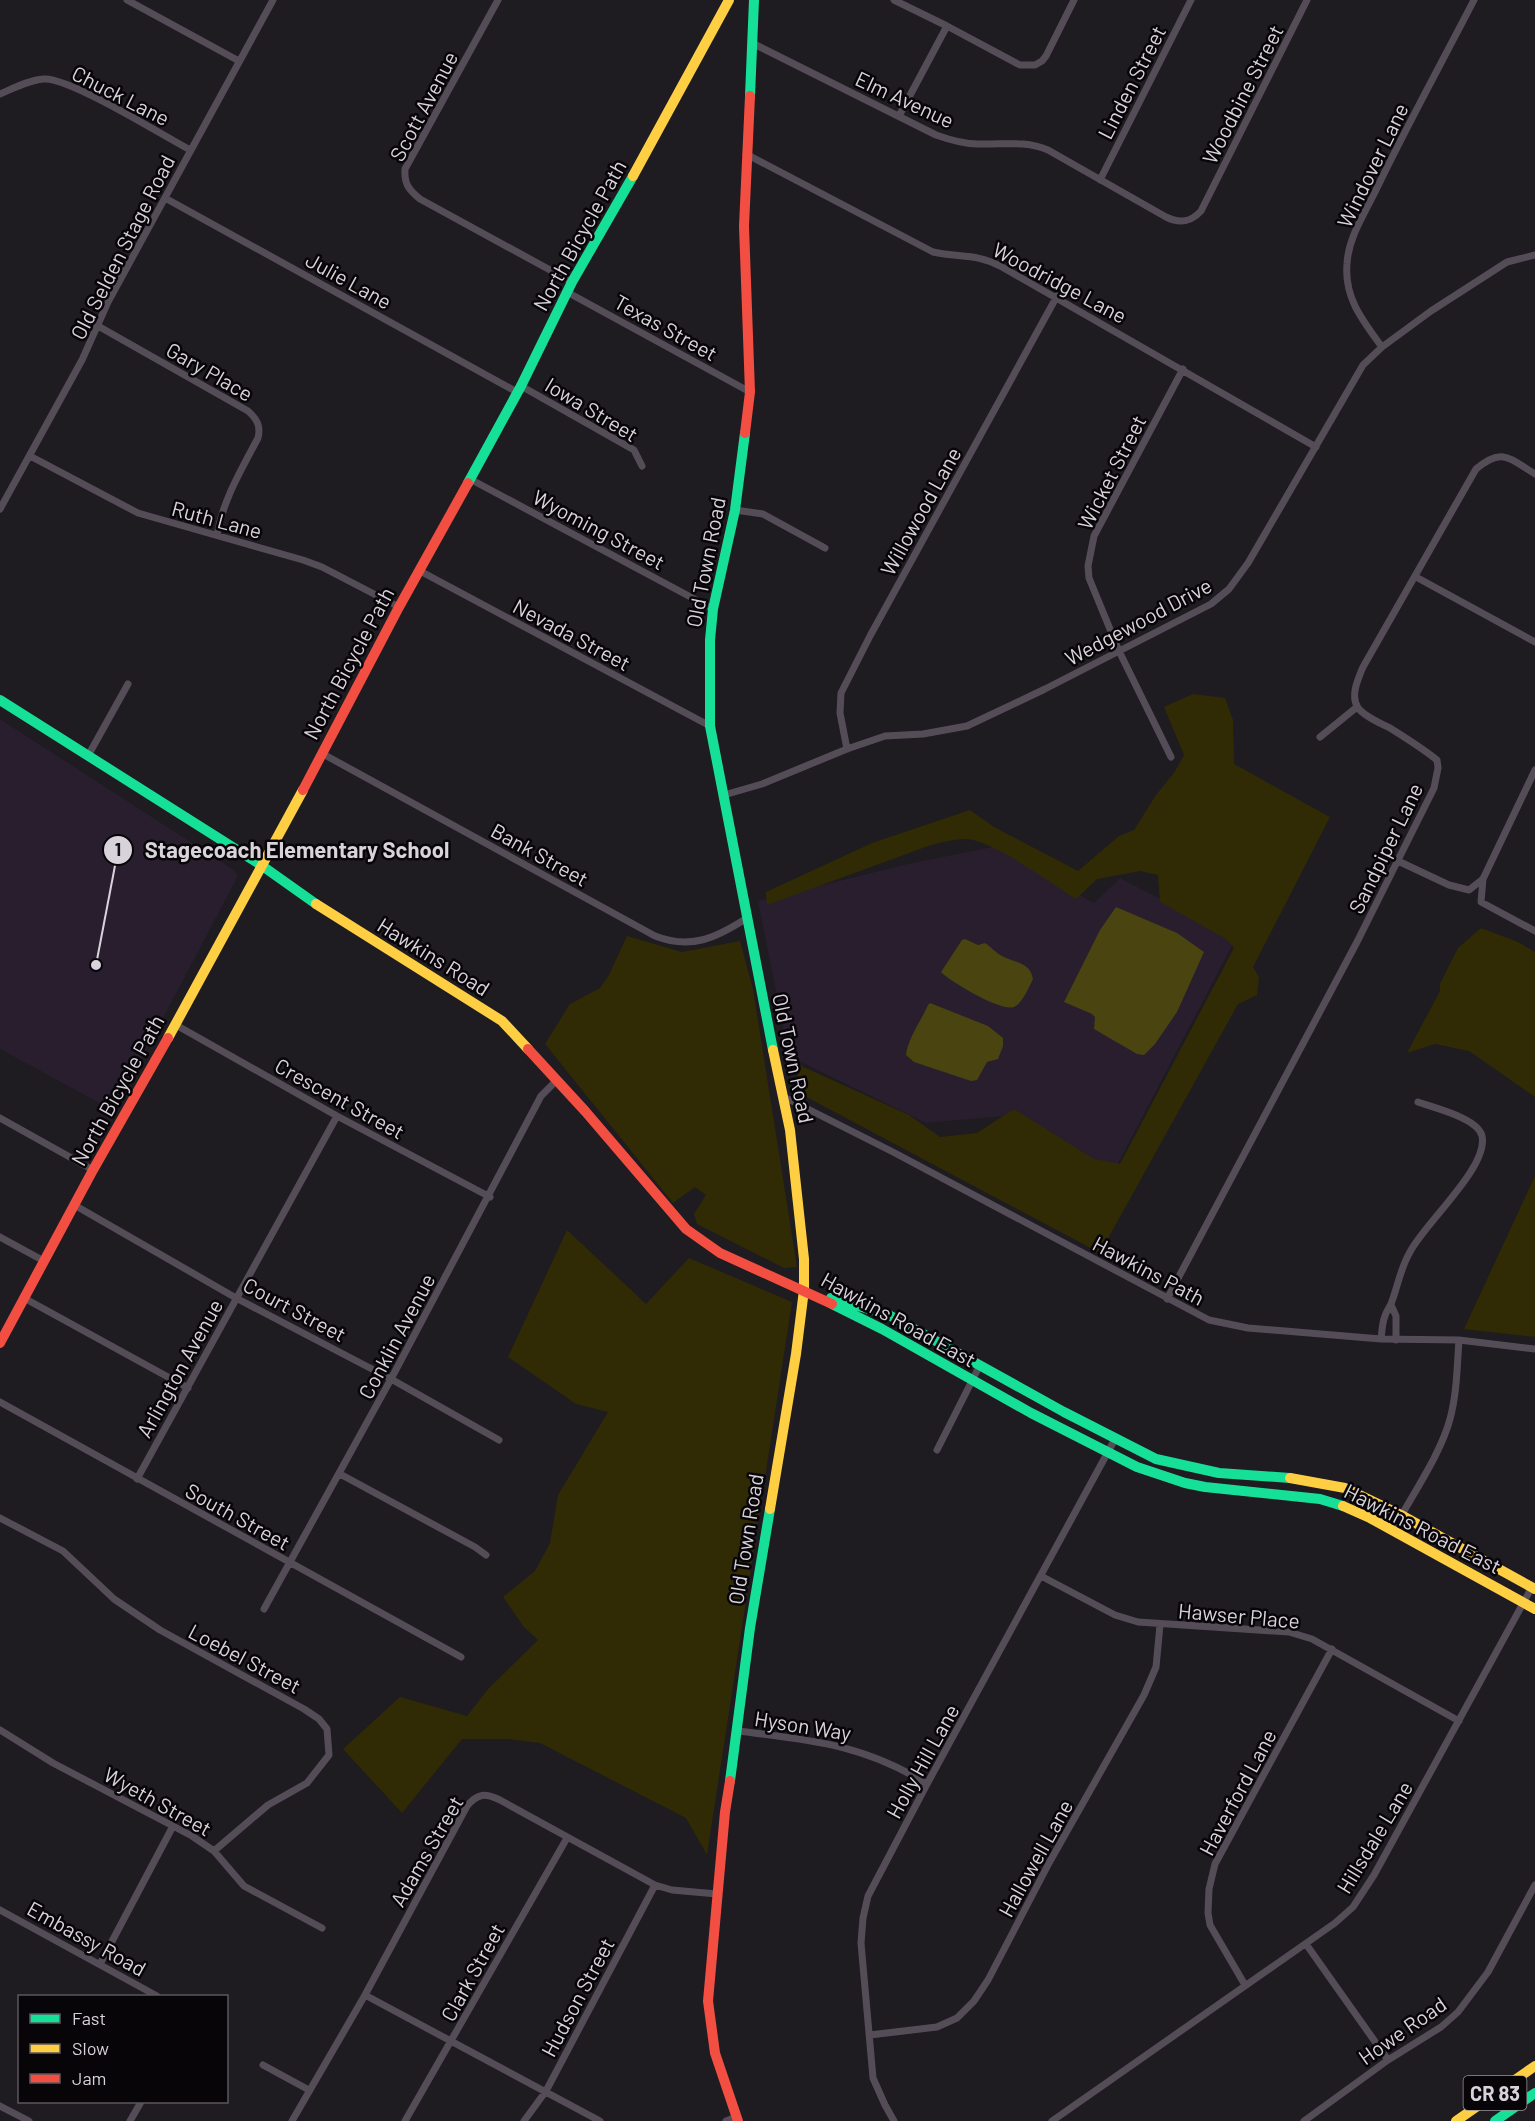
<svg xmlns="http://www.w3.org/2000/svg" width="1535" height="2121" font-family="Barlow,sans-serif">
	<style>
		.built { fill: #281e2e }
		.green { fill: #302b04 }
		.water { fill: #4a4410 }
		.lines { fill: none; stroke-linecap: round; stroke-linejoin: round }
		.street { stroke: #544d58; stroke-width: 7 }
		.fast { stroke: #16e098; stroke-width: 10 }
		.slow { stroke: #ffcf43; stroke-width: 10 }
		.jam { stroke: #f24e42; stroke-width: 10 }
		.labels { text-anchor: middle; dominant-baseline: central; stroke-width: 5; stroke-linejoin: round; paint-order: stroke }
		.shield { fill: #080509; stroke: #9a959c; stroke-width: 1.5 }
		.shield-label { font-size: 20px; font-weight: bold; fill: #d8d3db }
		.street-label { font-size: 21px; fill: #d8d3db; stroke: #080509 }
		.leader { fill: none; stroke: #d8d3db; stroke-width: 2 }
		.callout-dot { fill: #d8d3db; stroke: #080509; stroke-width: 2 }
		.mark-label { font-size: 18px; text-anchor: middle; font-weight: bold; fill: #111 }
		.callout-label { font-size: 22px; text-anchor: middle; font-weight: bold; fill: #d8d3db; stroke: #080509; stroke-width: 5; stroke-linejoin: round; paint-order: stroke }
	</style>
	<rect width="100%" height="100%" fill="#1e1b21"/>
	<path class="built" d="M0 719 234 870 238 876 114 1111 0 1049Z
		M993 847 1094 903 1120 878 1236 938 1112 1175 1017 1115 926 1123 789 1056 758 901 908 864Z"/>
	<path class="green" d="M1193 694 1225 698 1233 720 1234 764 1330 817 1253 967 1259 977 1257 995 1238 1004 1100 1253 799 1093 797 1064 909 1115 940 1137 977 1133 1014 1109 1094 1159 1120 1164 1234 948 1226 939 1160 902 1158 875 1140 871 1097 879 1076 899C1050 883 994 841 967 839 954 839 943 842 931 845L767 905 766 892 872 843 970 810 994 827 1078 871 1119 836 1134 830 1156 795 1174 773 1184 755 1164 707Z
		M1481 928 1518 942 1535 952V1097L1469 1051 1435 1044 1407 1053 1440 991V984L1458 948Z
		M627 936 682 952 740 941 753 989 797 1267 784 1268 697 1224 694 1214 706 1195 695 1187 673 1203 545 1044 570 1004 600 988 609 975Z
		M1535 1176V1337L1464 1329Z
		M567 1230 646 1304 689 1258 792 1302 707 1855 686 1818 540 1743 508 1739H462L402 1813 343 1749 400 1697 467 1716 489 1688 538 1640 524 1627 503 1597 535 1571 550 1543 558 1495 608 1412 576 1404 508 1357Z"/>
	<path class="water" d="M1116 907 1177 933 1204 952 1177 1012 1155 1044 1144 1055 1137 1054 1094 1029 1095 1017 1092 1014 1064 1002 1100 930Z
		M965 939 978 945 985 943C991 947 996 953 1002 956 1015 963 1030 962 1033 979 1029 987 1022 1004 1014 1007 1001 1012 951 982 941 972L962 940Z
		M930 1003 988 1026 1003 1038V1046L998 1059 987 1062 977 1080 971 1081 914 1062 906 1055C908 1038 921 1021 928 1005Z"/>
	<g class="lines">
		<path class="street" d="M127 0 239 61
			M498 0 405 169C404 184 409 190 420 199L572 282
			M894 0 947 26 1020 65H1035L1042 61 1046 56 1074 0
			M752 43 936 135C950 140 963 144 978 144 1003 145 1024 140 1048 150L1166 217C1180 224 1191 222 1201 211L1307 0
			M0 94C14 88 29 80 44 79 69 77 164 136 190 150
			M899 116 947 26
			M746 154 933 252C960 258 976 253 1002 267L1316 447
			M1100 180 1191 0
			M165 198 517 392
			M567 292 750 392
			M98 326 248 411C257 419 261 426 258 438 241 470 223 500 217 535
			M1382 347C1363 321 1344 298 1347 264 1348 239 1364 214 1375 192 1406 127 1441 64 1474 0
			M521 386 634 450 642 466
			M30 456 138 513 303 560 322 567 399 607
			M470 479 713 609
			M0 509 82 360 108 302 273 0
			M735 510 763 514 825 548
			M420 571 710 726
			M1416 577 1535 642
			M1320 737 1357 707
			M847 749 840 713 841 693 870 636 1057 296
			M89 754 128 684
			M323 754 655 936C691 950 716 938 747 918
			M1171 757 1119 651 1089 578 1088 566 1094 536 1183 369
			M724 795 762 784 847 749 885 736 923 734 967 726 1045 689 1211 604 1229 589 1248 563 1363 365 1382 347 1431 311 1507 262 1535 255
			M1398 861 1449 885 1469 890 1483 879 1535 770
			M1483 879 1481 902 1535 931
			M176 1025 337 1116 490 1197
			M784 1097 893 1152 1209 1320 1248 1328 1381 1339 1459 1340 1535 1349
			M0 1118 93 1170
			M76 1206 236 1298 391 1379 499 1440
			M0 1237 44 1261
			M24 1298 188 1388
			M1167 1299 1357 942 1434 788 1438 768 1437 760C1422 748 1406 738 1390 728 1380 723 1365 717 1358 708 1350 696 1358 679 1363 667L1476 469C1502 447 1509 458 1535 474
			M1391 1305 1396 1316V1340
			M1381 1339C1382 1332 1382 1323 1385 1316 1386 1312 1389 1308 1391 1304 1398 1286 1400 1269 1410 1252 1424 1224 1489 1167 1482 1136 1478 1118 1434 1108 1418 1102
			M0 1402 461 1657
			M937 1450 980 1365
			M340 1474 475 1547 486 1555
			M137 1479 337 1116
			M0 1518 63 1551 114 1599 160 1630 304 1709 319 1719 327 1729 329 1755 307 1783 268 1805 214 1851
			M1393 1531C1411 1496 1440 1456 1450 1419 1457 1393 1457 1367 1459 1340
			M1041 1576 1115 1615 1138 1622 1289 1632 1312 1639 1459 1721
			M264 1609 391 1379 541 1096 557 1080
			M0 1730 53 1763 192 1836 214 1851 244 1886 322 1928
			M738 1731C810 1740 864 1744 927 1784
			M0 1910 157 1996
			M1306 1944 1388 2060
			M100 1964 173 1826
			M1245 1985 1210 1925 1208 1913 1209 1889 1215 1864 1332 1649
			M365 1995 600 2121
			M870 2035 937 2027 957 2018 974 2001 988 1980 1049 1863 1144 1695 1156 1667 1160 1625
			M263 2065 309 2090
			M0 2106 29 2121
			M130 2121 141 2102
			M292 2121 365 1995 467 1806C478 1793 485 1793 500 1800L655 1885 672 1890 717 1894
			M405 2121 567 1838
			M524 2121 546 2091 655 1885
			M726 2121 736 2117
			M894 2121 885 2105 873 2078 861 1943 863 1918 868 1896 927 1784 1115 1439
			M1052 2121 1335 1923 1353 1907 1374 1875 1532 1587
			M1304 2121 1388 2060 1441 2027 1458 2012 1488 1972 1535 1885"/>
		<path class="fast" d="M750 96 754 0
			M745 433 735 510 713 609 710 640V726L773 1050
			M468 483 521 386 572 282 633 176
			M0 700 261 865 316 904
			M831 1298 889 1315 1064 1412 1156 1459 1219 1473 1290 1478
			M832 1304 882 1329 1031 1413 1137 1467 1185 1483 1205 1487 1320 1499 1343 1506
			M730 1781 750 1628 770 1509
			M1495 2121 1535 2093"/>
		<path class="slow" d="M633 176 729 0
			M316 904 502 1021 528 1049
			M168 1038 303 790
			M1290 1478 1345 1488 1401 1515 1535 1589
			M1343 1506 1370 1518 1535 1609
			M770 1509 796 1354 804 1290V1259L790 1130 773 1050
			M1456 2121 1535 2066"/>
		<path class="jam" d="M745 433 750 392 744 226 750 96
			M303 790 399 607 468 483
			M528 1049 585 1111 686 1229 720 1253 832 1304
			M0 1343 93 1170 168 1038
			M730 1781 725 1812 708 2001 715 2053 738 2121"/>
	</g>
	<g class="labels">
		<rect class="shield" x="1463.5" y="2076" width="63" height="34" rx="4.5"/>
		<g class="shield-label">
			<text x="1495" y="2093">CR 83</text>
		</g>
		<g class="street-label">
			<text transform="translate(1131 82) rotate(-63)">Linden Street</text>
			<text transform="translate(1242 94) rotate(-63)">Woodbine Street</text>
			<text transform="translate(121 95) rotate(27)">Chuck Lane</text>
			<text transform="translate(905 99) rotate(25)">Elm Avenue</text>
			<text transform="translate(423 106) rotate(-62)">Scott Avenue</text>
			<text transform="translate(1372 165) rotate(-64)">Windover Lane</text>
			<text transform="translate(579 235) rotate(-61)">North Bicycle Path</text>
			<text transform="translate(122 247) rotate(-63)">Old Selden Stage Road</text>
			<text transform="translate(349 280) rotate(29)">Julie Lane</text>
			<text transform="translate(1060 282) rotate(28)">Woodridge Lane</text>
			<text transform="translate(666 327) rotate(29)">Texas Street</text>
			<text transform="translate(210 371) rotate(30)">Gary Place</text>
			<text transform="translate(592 409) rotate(31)">Iowa Street</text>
			<text transform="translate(1111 472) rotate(-63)">Wicket Street</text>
			<text transform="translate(920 511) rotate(-61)">Willowood Lane</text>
			<text transform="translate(217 519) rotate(15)">Ruth Lane</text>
			<text transform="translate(599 529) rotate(28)">Wyoming Street</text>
			<text transform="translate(705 562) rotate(-79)">Old Town Road</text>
			<text transform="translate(1138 621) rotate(-28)">Wedgewood Drive</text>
			<text transform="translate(572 634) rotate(28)">Nevada Street</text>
			<text transform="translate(348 663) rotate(-62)">North Bicycle Path</text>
			<text transform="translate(1385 848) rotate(-64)">Sandpiper Lane</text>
			<text transform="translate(540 854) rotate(29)">Bank Street</text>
			<text transform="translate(434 956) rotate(32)">Hawkins Road</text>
			<text transform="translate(794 1058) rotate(78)">Old Town Road</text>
			<text transform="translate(117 1090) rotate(-61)">North Bicycle Path</text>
			<text transform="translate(340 1098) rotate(29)">Crescent Street</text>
			<text transform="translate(1149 1270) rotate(28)">Hawkins Path</text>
			<text transform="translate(295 1309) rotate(28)">Court Street</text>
			<text transform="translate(899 1319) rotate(29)">Hawkins Road East</text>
			<text transform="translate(396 1336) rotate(-62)">Conklin Avenue</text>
			<text transform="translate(179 1368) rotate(-61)">Arlington Avenue</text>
			<text transform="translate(238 1516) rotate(29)">South Street</text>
			<text transform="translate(1423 1528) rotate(27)">Hawkins Road East</text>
			<text transform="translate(745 1539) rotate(-81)">Old Town Road</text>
			<text transform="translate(1239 1615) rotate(5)">Hawser Place</text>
			<text transform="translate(245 1658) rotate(28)">Loebel Street</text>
			<text transform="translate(803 1725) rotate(9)">Hyson Way</text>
			<text transform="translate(922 1761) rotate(-61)">Holly Hill Lane</text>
			<text transform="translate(1237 1792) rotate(-62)">Haverford Lane</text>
			<text transform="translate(158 1801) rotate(29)">Wyeth Street</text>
			<text transform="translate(1374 1837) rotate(-59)">Hillsdale Lane</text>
			<text transform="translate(426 1851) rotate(-60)">Adams Street</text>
			<text transform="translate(1035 1858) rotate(-61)">Hallowell Lane</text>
			<text transform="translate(87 1938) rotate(29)">Embassy Road</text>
			<text transform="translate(472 1972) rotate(-61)">Clark Street</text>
			<text transform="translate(577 1997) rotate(-62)">Hudson Street</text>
			<text transform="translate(1402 2030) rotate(-35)">Howe Road</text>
		</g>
	</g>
	<path class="leader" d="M96 965L118 850"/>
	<g class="callout-dot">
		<circle cx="96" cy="965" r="6"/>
		<circle cx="118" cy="850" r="15"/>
	</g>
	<g class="mark-label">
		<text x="118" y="856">1</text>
	</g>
	<g class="callout-label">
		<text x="297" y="858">Stagecoach Elementary School</text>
	</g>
	<rect x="18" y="1995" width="210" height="108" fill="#080509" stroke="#5b575d" stroke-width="1.5"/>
	<rect x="30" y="2014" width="30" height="9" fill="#16e098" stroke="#5b575d" stroke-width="1.5"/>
	<text x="72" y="2025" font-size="18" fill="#d8d3db">Fast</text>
	<rect x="30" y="2044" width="30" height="9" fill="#ffcf43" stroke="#5b575d" stroke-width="1.5"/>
	<text x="72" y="2055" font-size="18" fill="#d8d3db">Slow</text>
	<rect x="30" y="2074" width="30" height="9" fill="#f24e42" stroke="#5b575d" stroke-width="1.5"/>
	<text x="72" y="2085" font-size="18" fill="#d8d3db">Jam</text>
</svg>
